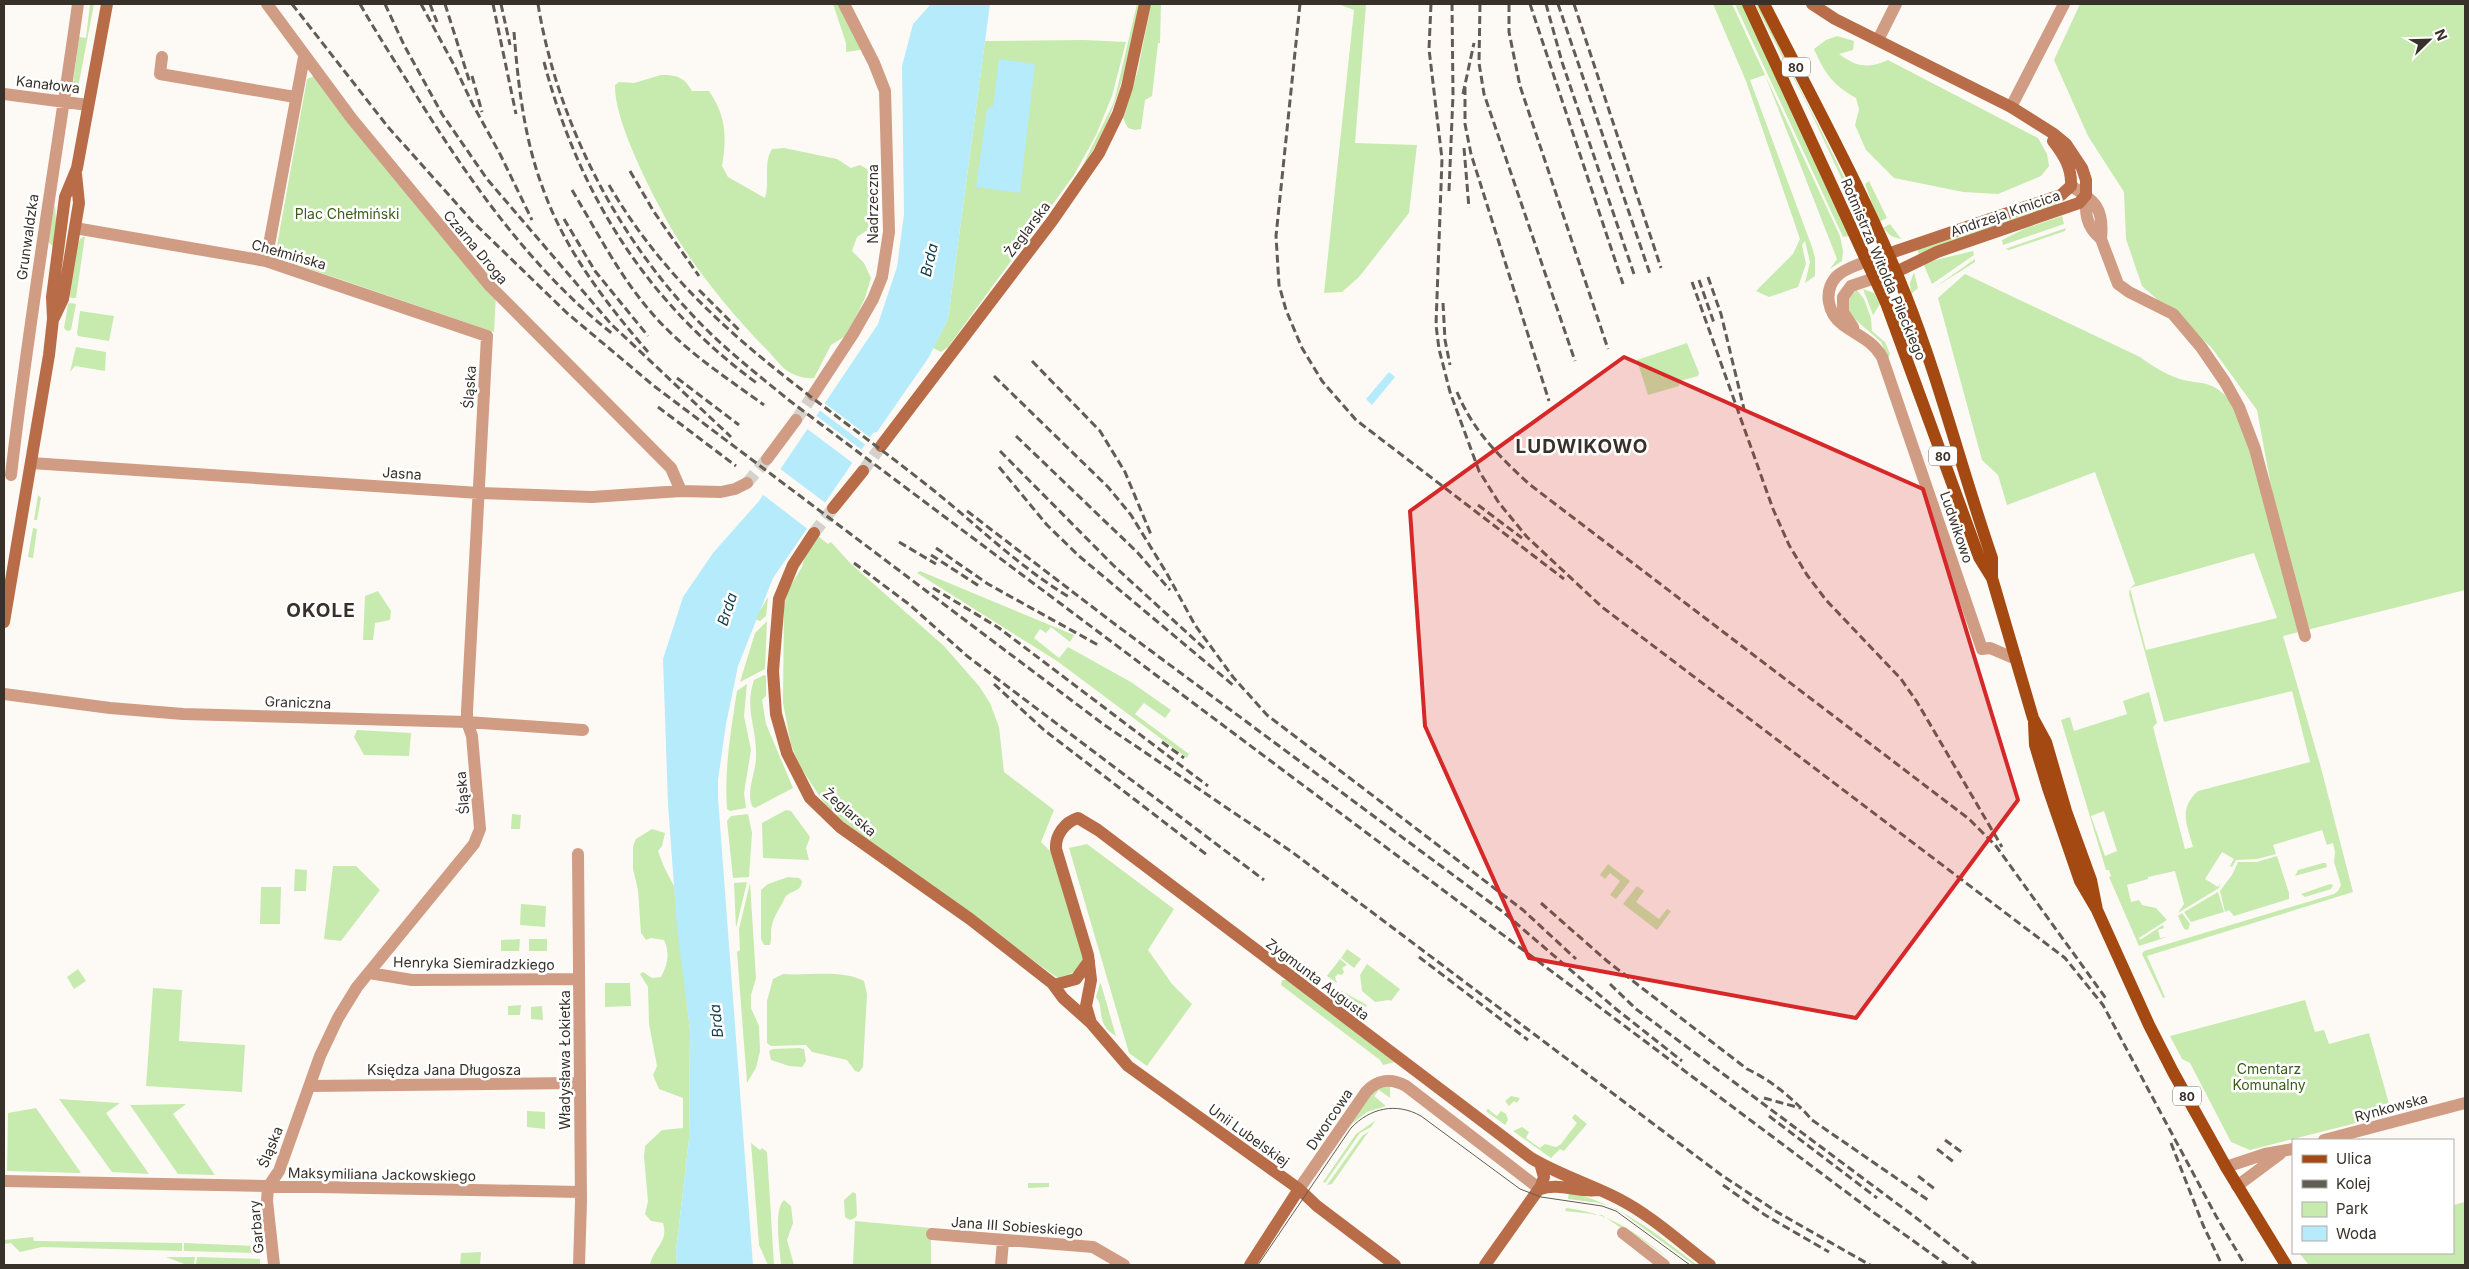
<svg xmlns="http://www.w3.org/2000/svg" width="2469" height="1269" font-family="Inter,sans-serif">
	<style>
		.green { fill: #c7eaae; fill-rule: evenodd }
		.water { fill: #b5ebfb }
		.pier { fill: #fdfaf6 }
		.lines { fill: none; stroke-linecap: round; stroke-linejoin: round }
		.street-tunnel { stroke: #d5d2cd; stroke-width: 12; stroke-dasharray: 12 6; stroke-linecap: butt }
		.secondary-tunnel { stroke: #d5d2cd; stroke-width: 12; stroke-dasharray: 12 6; stroke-linecap: butt }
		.street { stroke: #d19c84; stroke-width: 12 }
		.secondary { stroke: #b86d48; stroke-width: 12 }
		.primary { stroke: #a44912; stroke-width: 12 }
		.tram { stroke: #615c54; stroke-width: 1 }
		.rail { stroke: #615c54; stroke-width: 3; stroke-dasharray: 8 4; stroke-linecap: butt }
		.marked { fill: #d62828; fill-opacity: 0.2; stroke: #d62828; stroke-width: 4; stroke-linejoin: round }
		.labels { text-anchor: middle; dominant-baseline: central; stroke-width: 5; stroke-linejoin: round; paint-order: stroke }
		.shield { fill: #fff; stroke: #736f69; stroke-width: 1 }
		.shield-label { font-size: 12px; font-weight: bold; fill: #373129 }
		.street-label { font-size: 14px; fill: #373129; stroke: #fff }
		.park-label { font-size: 14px; fill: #3a5c18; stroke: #fff }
		.water-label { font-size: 15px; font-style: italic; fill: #113e4a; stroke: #fff }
		.district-label { font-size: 19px; font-weight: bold; letter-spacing: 1px; fill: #373129; stroke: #fff }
	</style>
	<rect width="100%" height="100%" fill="#fdfaf6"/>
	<path class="green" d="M90 4H94L77 93 74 94 72 92 79 37 86 38Z
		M833 4H845L867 49 846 52V43Z
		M1137 4H1140C1127 64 1117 118 1081 169L1114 102Z
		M1151 4H1161L1160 43H1158L1152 96 1145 100 1141 129 1135 130 1128 128 1123 118 1138 70Z
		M1338 4 1366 5 1355 143 1417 145 1409 213 1359 277 1342 292 1324 293 1354 10Z
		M1713 4H1732L1840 236 1843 251 1842 261 1830 269 1837 259 1765 75 1750 80 1812 247 1815 258V276L1805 283 1810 262 1805 241 1802 245 1806 264 1798 287 1769 297 1756 291 1793 254 1800 239 1746 81Z
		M1735 4H1743L1850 236 1843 237Z
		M1755 4H1758L1869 227 1865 229 1807 104Z
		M2080 4H2465V590L2283 636 2320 764 2353 892 2147 956 2165 997 2163 998 2142 954 2144 951 2334 894 2338 891 2341 885 2334 862 2335 852 2333 843 2327 845 2322 830 2273 845 2276 854 2257 859 2236 860 2232 867 2230 866 2234 859 2222 852 2205 879 2218 887 2220 883 2219 888 2178 913 2184 904 2175 871 2148 877V879L2127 885 2131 902 2139 900 2142 905 2156 908 2167 920 2139 938 2140 940 2163 925 2164 928 2158 930 2160 938 2167 937 2139 946 2109 877 2111 876 2109 870H2106L2061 720 2070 717 2074 731 2127 714 2123 701 2149 692 2157 723 2153 727 2185 849 2193 847C2187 824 2178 809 2198 791L2310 762 2292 691 2164 722 2129 594 2130 588 2135 584 2095 472 2007 505 1998 475 1982 460 1938 298 1965 274 2140 357C2152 366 2165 374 2180 379 2200 385 2207 379 2225 395 2246 413 2286 585 2296 622L2257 410 2211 347 2142 286 2126 239 2124 192 2088 136 2054 60ZM2254 553 2277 618 2146 650 2130 588ZM2104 811 2117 851 2105 856 2091 816Z
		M1837 36 1854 41 1853 50 1839 54C1857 67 1867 69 1888 60L2038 138 2047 154 2049 166 2041 176 1998 194 1963 192 1894 178 1866 150 1855 125 1859 109 1856 98C1832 84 1825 74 1814 49L1826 40Z
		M1084 40 1126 42 1112 96 1096 135 1074 175 948 347 941 352 933 348 948 319 985 41Z
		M661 75C677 75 684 77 692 91H709C726 116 727 137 722 166L728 177 765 198C770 182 763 163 772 149L784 148 837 159 851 168 860 165 867 169 877 197 872 227 857 237 852 251 864 263 871 278 865 298 847 335 831 345 814 378C806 379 796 376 789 372 781 367 774 357 767 350 726 308 683 255 657 202 642 173 614 116 615 85L619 82 634 83Z
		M314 76 496 294 494 332 275 257 307 79Z
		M1869 181 1887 218 1879 222 1865 184Z
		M2056 201 2058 206 1919 255 1917 249 2008 220Z
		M55 204 56 221 53 246 47 241Z
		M2062 216 2064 224 2003 245 2002 240 2024 229Z
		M1890 224 1901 239 1891 236 1883 228Z
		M2066 228 2065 231 2009 250 2005 249Z
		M85 236 76 298H71L69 296 77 244 81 238Z
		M1973 251 1974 255 1932 284 1923 263Z
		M1975 259V262L1934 288Z
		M1914 272 1918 288 1911 294 1910 283Z
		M1863 289 1874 293 1880 304 1873 315Z
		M1857 290 1864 299 1871 318 1872 331 1885 342 1890 354 1888 359 1881 342 1849 314C1847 303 1847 297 1857 290Z
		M70 303 76 304 71 330 67 331 64 328 68 304Z
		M80 311 114 316 109 341 78 336 77 333Z
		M1687 343 1699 373 1698 376 1680 381 1679 386 1648 395 1637 360Z
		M76 347 106 352 105 371 75 366 70 372Z
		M38 495 41 498 37 520H34Z
		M33 528 37 529 33 558 28 557Z
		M818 536 828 544 831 542 851 564 944 646 979 686 990 703 999 727 1004 772 1054 810 1041 842 1053 854 1083 957C1079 972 1072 974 1058 978L1052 974 844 823 826 806 801 768 791 745 783 703 784 606 788 590 802 567 806 551Z
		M920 571 1074 635 1070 642 1051 627 1046 633 1040 629 1034 638 1059 658 1068 647 1131 682 1171 710 1165 718 1144 703 1135 714 1189 754 1187 758 1057 661 917 573Z
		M378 591 391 611 390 620 375 623 373 640H363L365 596Z
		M768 597 766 616 760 621 755 619Z
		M767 621 765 669 740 682 755 633Z
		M764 675 766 676V696L762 700 766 724 793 788 755 808 752 806C746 790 756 773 756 756 757 728 744 709 754 680Z
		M747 684 744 716 751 750 744 793 746 808 730 811 727 809C724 769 731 730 737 691Z
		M357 730 411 733 409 756 364 755 354 737Z
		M786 810 791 811 810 837 806 848 809 860 763 858 762 823Z
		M512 814 521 815 520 829H511Z
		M748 814 752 833 749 877 733 878 727 821 731 816Z
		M652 829 665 833 662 846 658 851 664 867 674 886 690 1030 689 1139 676 1251 677 1265H650C653 1248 669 1242 663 1223L651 1221 645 1214 648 1201 644 1157 645 1146 662 1130 683 1128V1098L659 1089 653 1075 657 1066 649 1024 648 987 640 974 643 972 652 978 661 977C668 964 670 953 664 940L651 938 646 940 641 933 638 890 633 869V846L636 839Z
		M1087 844 1174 909 1148 950 1172 984 1192 1004 1147 1066 1129 1053 1069 848Z
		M2277 856 2289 893V899L2234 916 2229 910 2225 912 2220 891 2232 875 2238 862H2257Z
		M2323 863H2326L2327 867 2295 876 2298 870Z
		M1608 864 1630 881 1616 899 1610 895 1620 881 1610 873 1605 879 1600 875Z
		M333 866H356L380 890 341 941 324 939Z
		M295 869 307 870 306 891H294Z
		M788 877 799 878 802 881C801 894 788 889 784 900 780 908 774 916 772 925 770 932 772 938 770 945H764L761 939V890L768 884Z
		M747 882 736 928 734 883Z
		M750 883 756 978 751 995V1008L759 1026 760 1051 756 1068 747 1083 737 952 740 950 739 929Z
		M2330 884 2333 885 2331 889 2305 897 2301 894Z
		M1637 886 1644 891 1636 902 1659 919 1667 909 1671 911 1657 930 1623 904Z
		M261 887H281L280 924H260Z
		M2218 892 2224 912 2191 922 2184 912Z
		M521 904 546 906 545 927 520 925Z
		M2182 913 2190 924 2188 930 2184 929 2178 916Z
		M520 939 519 951H501V940Z
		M529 939H547V951H529Z
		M1347 949 1361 959 1354 968 1341 958Z
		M1340 959 1347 965 1342 968 1344 972 1342 975 1338 974 1335 977 1337 983 1327 976Z
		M1367 964 1400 989 1391 1001 1389 1000 1375 1002 1362 991 1360 975Z
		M78 969 86 981 74 989 67 977Z
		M783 974C809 976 841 969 864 981L867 994 863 1067 859 1072 855 1071 847 1060 812 1052 806 1045 771 1046 767 1043V1001L773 979Z
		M1282 980H1286L1395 1062 1383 1065 1380 1060 1281 985Z
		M605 983H630L631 1006 605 1007Z
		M1100 983 1101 984 1116 1036C1095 1025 1105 1007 1096 997Z
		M153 988 182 990 179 1041 245 1045 242 1092 146 1086Z
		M1336 988 1367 1005 1364 1009Z
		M2305 1000 2315 1032 2324 1030 2329 1044 2369 1033 2392 1114 2250 1150 2231 1142 2190 1063 2182 1059 2170 1036Z
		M521 1005 520 1015H508V1006Z
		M542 1006 543 1020 531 1019V1007Z
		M799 1048 804 1049 806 1061 802 1067 789 1066 771 1060 769 1051 773 1049Z
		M1390 1085V1098L1379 1090 1374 1096 1386 1106 1367 1112 1348 1127 1374 1090Z
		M1511 1096 1520 1098 1517 1103 1514 1101 1509 1106 1505 1101Z
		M59 1099 120 1103 106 1113 149 1174 112 1172Z
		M186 1104 173 1114 215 1175 178 1174 130 1105Z
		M36 1108 81 1173 7 1171 8 1113Z
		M1488 1109 1497 1116 1501 1111 1506 1114 1508 1120 1505 1125 1486 1111Z
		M527 1111 545 1112V1129L527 1127Z
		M1575 1114 1587 1124 1564 1151 1560 1149 1551 1158 1513 1131 1522 1127 1529 1132 1526 1138 1540 1148 1545 1144 1556 1147 1561 1144 1577 1123 1572 1118Z
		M1376 1120 1371 1127 1360 1133 1325 1183 1323 1182 1356 1134Z
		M1369 1131 1332 1184 1327 1185 1362 1136Z
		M751 1143 760 1150 762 1148 767 1152 774 1265H768L759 1245Z
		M1028 1183H1049V1187L1028 1188Z
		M853 1192 856 1194 857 1215 855 1218 850 1220 845 1217 844 1200Z
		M1569 1192C1624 1206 1654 1232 1697 1265H1694L1617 1209 1599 1203 1568 1199Z
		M784 1200 791 1206 793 1223 787 1240 794 1265H781C780 1250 773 1210 784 1200Z
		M2465 1202V1265H2309L2299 1253H2453V1205Z
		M1566 1208C1617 1214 1638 1236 1678 1265L1624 1227 1621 1228 1602 1215 1565 1211Z
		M855 1221 931 1228V1265H853Z
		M33 1237 34 1241 182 1243V1251L42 1247 20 1252 11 1243 4 1244V1240Z
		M184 1243 259 1246V1253L184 1251Z
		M481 1252 480 1265H460L461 1253Z
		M166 1257H195L194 1265H187Z
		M197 1257 260 1259V1265H196Z"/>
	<path class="water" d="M931 4H990L948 319 929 357 877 432 873 433 773 578 738 666 726 724 718 780V798L753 1265H677L676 1251 689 1139 690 1030 677 928 668 804 663 659 683 597 713 553 759 501 878 324 897 267 904 214 902 66 913 24Z
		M999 59 1035 64 1020 193 976 187 987 109 993 106Z
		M1389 372 1395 377 1372 405 1366 399Z"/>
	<path class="pier" d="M823 402 872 439 867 446 818 409Z
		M814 414 863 451 854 464 806 428Z
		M779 468 827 504 809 530 762 494Z"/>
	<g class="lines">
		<path class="street-tunnel" d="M796 420 813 395
			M747 483 767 459"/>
		<path class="secondary-tunnel" d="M863 471 881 446
			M814 533 833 508"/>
		<path class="street" d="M267 4 352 119 489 285 671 468 681 491
			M1878 40 1896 4
			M162 57 160 74 295 97
			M4 94 88 105
			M2011 107 2064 4
			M2071 186C2096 201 2104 209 2101 239 2086 226 2085 214 2086 195
			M75 228 266 261 487 336 467 711V722L472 736 480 829 474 844 357 987 338 1018 320 1056 279 1171 268 1187 267 1201 274 1265
			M2101 239 2118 284 2129 292 2173 314 2201 347 2225 382 2239 407 2255 449 2305 636
			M266 261 304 57
			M1867 261C1858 265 1843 269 1836 277 1823 292 1828 314 1843 325 1858 336 1872 340 1882 357L1982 649 1990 648 2016 659
			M1853 327 1843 312V297L1851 286 1875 278
			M813 395 853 334 873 299 882 277 889 232 885 91 874 63 844 4
			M767 459 796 420
			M31 463 479 493 592 497 681 491 721 492 735 489 747 483
			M11 475C29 318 56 161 78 4
			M4 694 110 708 183 714 467 722 583 730
			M578 854 581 1202 579 1265
			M369 973 412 980 579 979
			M310 1086 578 1083
			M2324 1140 2465 1103
			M2226 1167 2265 1154 2293 1149
			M4 1181 581 1192
			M2237 1186 2280 1154
			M1299 1189 1366 1092C1377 1079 1392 1078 1406 1086L1540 1189
			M1623 1233 1664 1265
			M932 1234 1093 1247 1124 1265
			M1001 1265 1003 1241"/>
		<path class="secondary" d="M1812 4 1835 19 2011 107 2054 134 2066 144 2082 168 2086 180V195L2079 203 1937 252 1896 272 1875 278
			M1867 261 2061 195 2071 186C2072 168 2064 155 2053 141
			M54 318 63 299 79 203 76 174
			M881 446 1052 221 1099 153 1118 114 1127 87 1145 4
			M833 508 863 471
			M814 533 793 565 779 599 773 671 776 714 787 753 810 798 840 827 970 919 1052 983 1063 998 1091 1023 1128 1066 1299 1189 1317 1206 1395 1265
			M4 622 49 355 53 319 52 297 65 197 77 168 107 4
			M1054 985 1076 979 1089 961
			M1091 1023 1086 1006 1091 980 1088 955 1056 849C1055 835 1065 822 1078 818L1098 830 1531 1158C1559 1175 1590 1184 1619 1199 1652 1216 1681 1243 1710 1265
			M1540 1189C1559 1182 1578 1193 1598 1190
			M1250 1265 1299 1189
			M1485 1265 1541 1186 1544 1177 1540 1163"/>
		<path class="primary" d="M1748 4 1886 303 1979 557 1992 578 2033 718 2046 742 2066 811 2091 880 2097 910
			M1764 4C1813 100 1866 196 1906 296 1940 382 1962 471 1992 558V578
			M2034 723 2035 745 2048 788 2080 881 2097 910 2149 1025 2173 1072 2226 1167 2286 1265"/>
		<path class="tram" d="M1258 1265 1351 1128C1370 1108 1396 1102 1421 1116L1520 1189 1541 1197 1602 1206 1616 1211 1690 1265"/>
		<path class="rail" d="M292 4 388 127 473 222 567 313 654 386 1103 724 1292 852 1720 1174 1777 1212 1870 1265
			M360 4C377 34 396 63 414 92 469 180 531 270 614 335
			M385 4 404 45 442 114 487 179 611 324 731 437
			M421 4 454 65 473 105 500 154 532 220
			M430 4 437 22
			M445 4 470 83
			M493 4 516 114
			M501 4 510 45
			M538 4C557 121 616 236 698 321 726 350 758 375 790 401L1873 1212 1947 1265
			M1300 4 1276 236 1279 285 1286 310 1302 348 1322 381 1356 420 1564 579
			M1431 4 1429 49 1442 159 1436 325 1439 349 1450 392 1479 471 1499 503 1527 537 1602 607 2065 958 2103 1005 2216 1216 2245 1265
			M1480 4 1479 63 1484 94 1575 361
			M1509 4V32L1520 86 1608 349
			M1530 4 1623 284
			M1546 4 1562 62 1635 277
			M1558 4 1650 274
			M1574 4 1661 268
			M514 32C518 84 524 137 542 186 564 249 605 302 648 352
			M544 62C579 195 647 303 758 384
			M472 76 482 112
			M1465 87V124L1471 154 1549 401
			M1463 94 1474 43
			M1464 148 1469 208
			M630 171 654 212 699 276
			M609 185C687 319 805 389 923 482 972 520 1016 565 1069 597
			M572 190C596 230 619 275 650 311 682 349 724 376 764 405
			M1449 191 1453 95 1452 4
			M564 219 595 271 648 336
			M1708 277 1721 314 1744 409
			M1699 280 1714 323
			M1692 282 1773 509 1789 545 1807 575 1826 600 1901 679 1917 702 2002 847
			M699 290 741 332
			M1443 303 1445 340 1450 365
			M1032 361 1100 431 1125 472 1152 537
			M994 376 1108 487 1131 515 1166 572 1195 625 1233 677 1267 715 1523 910 1576 959
			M677 378 739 425
			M1457 392C1473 431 1499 456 1529 484L1969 819 1996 846 2107 1000
			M658 407 736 466
			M1016 436 1137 552 1170 590
			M1000 451 1113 565 1207 651
			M999 467 1047 525 1079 556 1233 685
			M1478 505 1522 538
			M967 511 1116 625 1503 912 1616 1009 1682 1061
			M899 542 936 564
			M936 548 988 584 1098 645
			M931 555 979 586
			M854 563 910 605 967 656 1264 880
			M933 588 999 628 1208 786
			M994 684 1044 730 1207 855
			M1162 742 1184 758
			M1541 903 1607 961 1747 1069C1771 1080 1795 1100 1812 1120L1928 1200
			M1419 957 1528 1040
			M1610 984 1636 1009 1915 1217 1976 1265
			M1764 1098 1800 1108
			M1769 1116 1877 1198
			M1945 1140 1963 1153
			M2171 1143 2203 1225 2222 1265
			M1937 1149 1955 1163
			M1918 1176 1936 1190
			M1723 1185 1765 1215 1829 1252"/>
	</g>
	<path class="marked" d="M1624 357 1923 489 2018 800 1856 1018 1529 958 1425 726 1410 511Z"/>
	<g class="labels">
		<g class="shield">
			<rect x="1782" y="57.5" width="28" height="19" rx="4"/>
			<rect x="1929" y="446.5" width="28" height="19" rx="4"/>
			<rect x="2173" y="1086.5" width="28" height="19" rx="4"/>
		</g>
		<g class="shield-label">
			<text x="1796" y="67">80</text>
			<text x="1943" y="456">80</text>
			<text x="2187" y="1096">80</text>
		</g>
		<g class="street-label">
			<text transform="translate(48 84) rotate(7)">Kanałowa</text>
			<text transform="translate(872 204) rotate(-90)">Nadrzeczna</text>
			<text transform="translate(2005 213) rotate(-19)">Andrzeja Kmicica</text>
			<text transform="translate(1027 229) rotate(-53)">Żeglarska</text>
			<text transform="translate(27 237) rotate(-82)">Grunwaldzka</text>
			<text transform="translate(476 247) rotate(50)">Czarna Droga</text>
			<text transform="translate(289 254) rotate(16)">Chełmińska</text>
			<text transform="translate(1884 269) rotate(67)">Rotmistrza Witolda Pileckiego</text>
			<text transform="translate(469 387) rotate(-86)">Śląska</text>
			<text transform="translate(402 473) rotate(4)">Jasna</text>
			<text transform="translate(1957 527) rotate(71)">Ludwikowo</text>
			<text transform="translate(298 702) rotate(2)">Graniczna</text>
			<text transform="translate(462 793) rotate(-95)">Śląska</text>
			<text transform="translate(850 812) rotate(41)">Żeglarska</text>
			<text transform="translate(474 963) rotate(1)">Henryka Siemiradzkiego</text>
			<text transform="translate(1318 979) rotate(37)">Zygmunta Augusta</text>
			<text transform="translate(564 1060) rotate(-90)">Władysława Łokietka</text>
			<text x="444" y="1069">Księdza Jana Długosza</text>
			<text transform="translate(2391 1107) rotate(-15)">Rynkowska</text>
			<text transform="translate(1329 1119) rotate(-56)">Dworcowa</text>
			<text transform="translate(1249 1135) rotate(36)">Unii Lubelskiej</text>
			<text transform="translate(270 1147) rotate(-68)">Śląska</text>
			<text transform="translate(382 1174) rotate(1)">Maksymiliana Jackowskiego</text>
			<text transform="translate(1017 1226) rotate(4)">Jana III Sobieskiego</text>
			<text transform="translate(256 1227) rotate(-95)">Garbary</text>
		</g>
		<g class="park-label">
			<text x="347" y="213">Plac Chełmiński</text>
			<text x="2269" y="1068">Cmentarz<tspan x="2269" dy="16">Komunalny</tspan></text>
		</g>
		<g class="water-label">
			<text transform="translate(929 260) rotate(-77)">Brda</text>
			<text transform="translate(727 609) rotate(-72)">Brda</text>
			<text transform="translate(716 1021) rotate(-96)">Brda</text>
		</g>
		<g class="district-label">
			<text x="1582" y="446">LUDWIKOWO</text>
			<text x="321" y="610">OKOLE</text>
		</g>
	</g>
	<rect width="2469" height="1269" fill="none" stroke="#373129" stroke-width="10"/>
	<rect x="2292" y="1139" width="162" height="115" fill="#ffffff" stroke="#afada9"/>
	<rect x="2302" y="1155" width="25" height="8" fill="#a44912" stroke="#afada9"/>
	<text x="2336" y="1164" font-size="15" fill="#373129">Ulica</text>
	<rect x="2302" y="1180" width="25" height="8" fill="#615c54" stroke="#afada9"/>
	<text x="2336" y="1189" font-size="15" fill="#373129">Kolej</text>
	<rect x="2302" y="1202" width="25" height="15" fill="#c7eaae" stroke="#afada9"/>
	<text x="2336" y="1214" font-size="15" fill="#373129">Park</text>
	<rect x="2302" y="1226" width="25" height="15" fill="#b5ebfb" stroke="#afada9"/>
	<text x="2336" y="1239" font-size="15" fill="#373129">Woda</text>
	<g transform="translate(2429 40) rotate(67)" stroke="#ffffff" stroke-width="4" paint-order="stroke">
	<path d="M0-4L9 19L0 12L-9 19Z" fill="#373129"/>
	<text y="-8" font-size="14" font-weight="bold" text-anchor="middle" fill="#373129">N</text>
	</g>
</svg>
